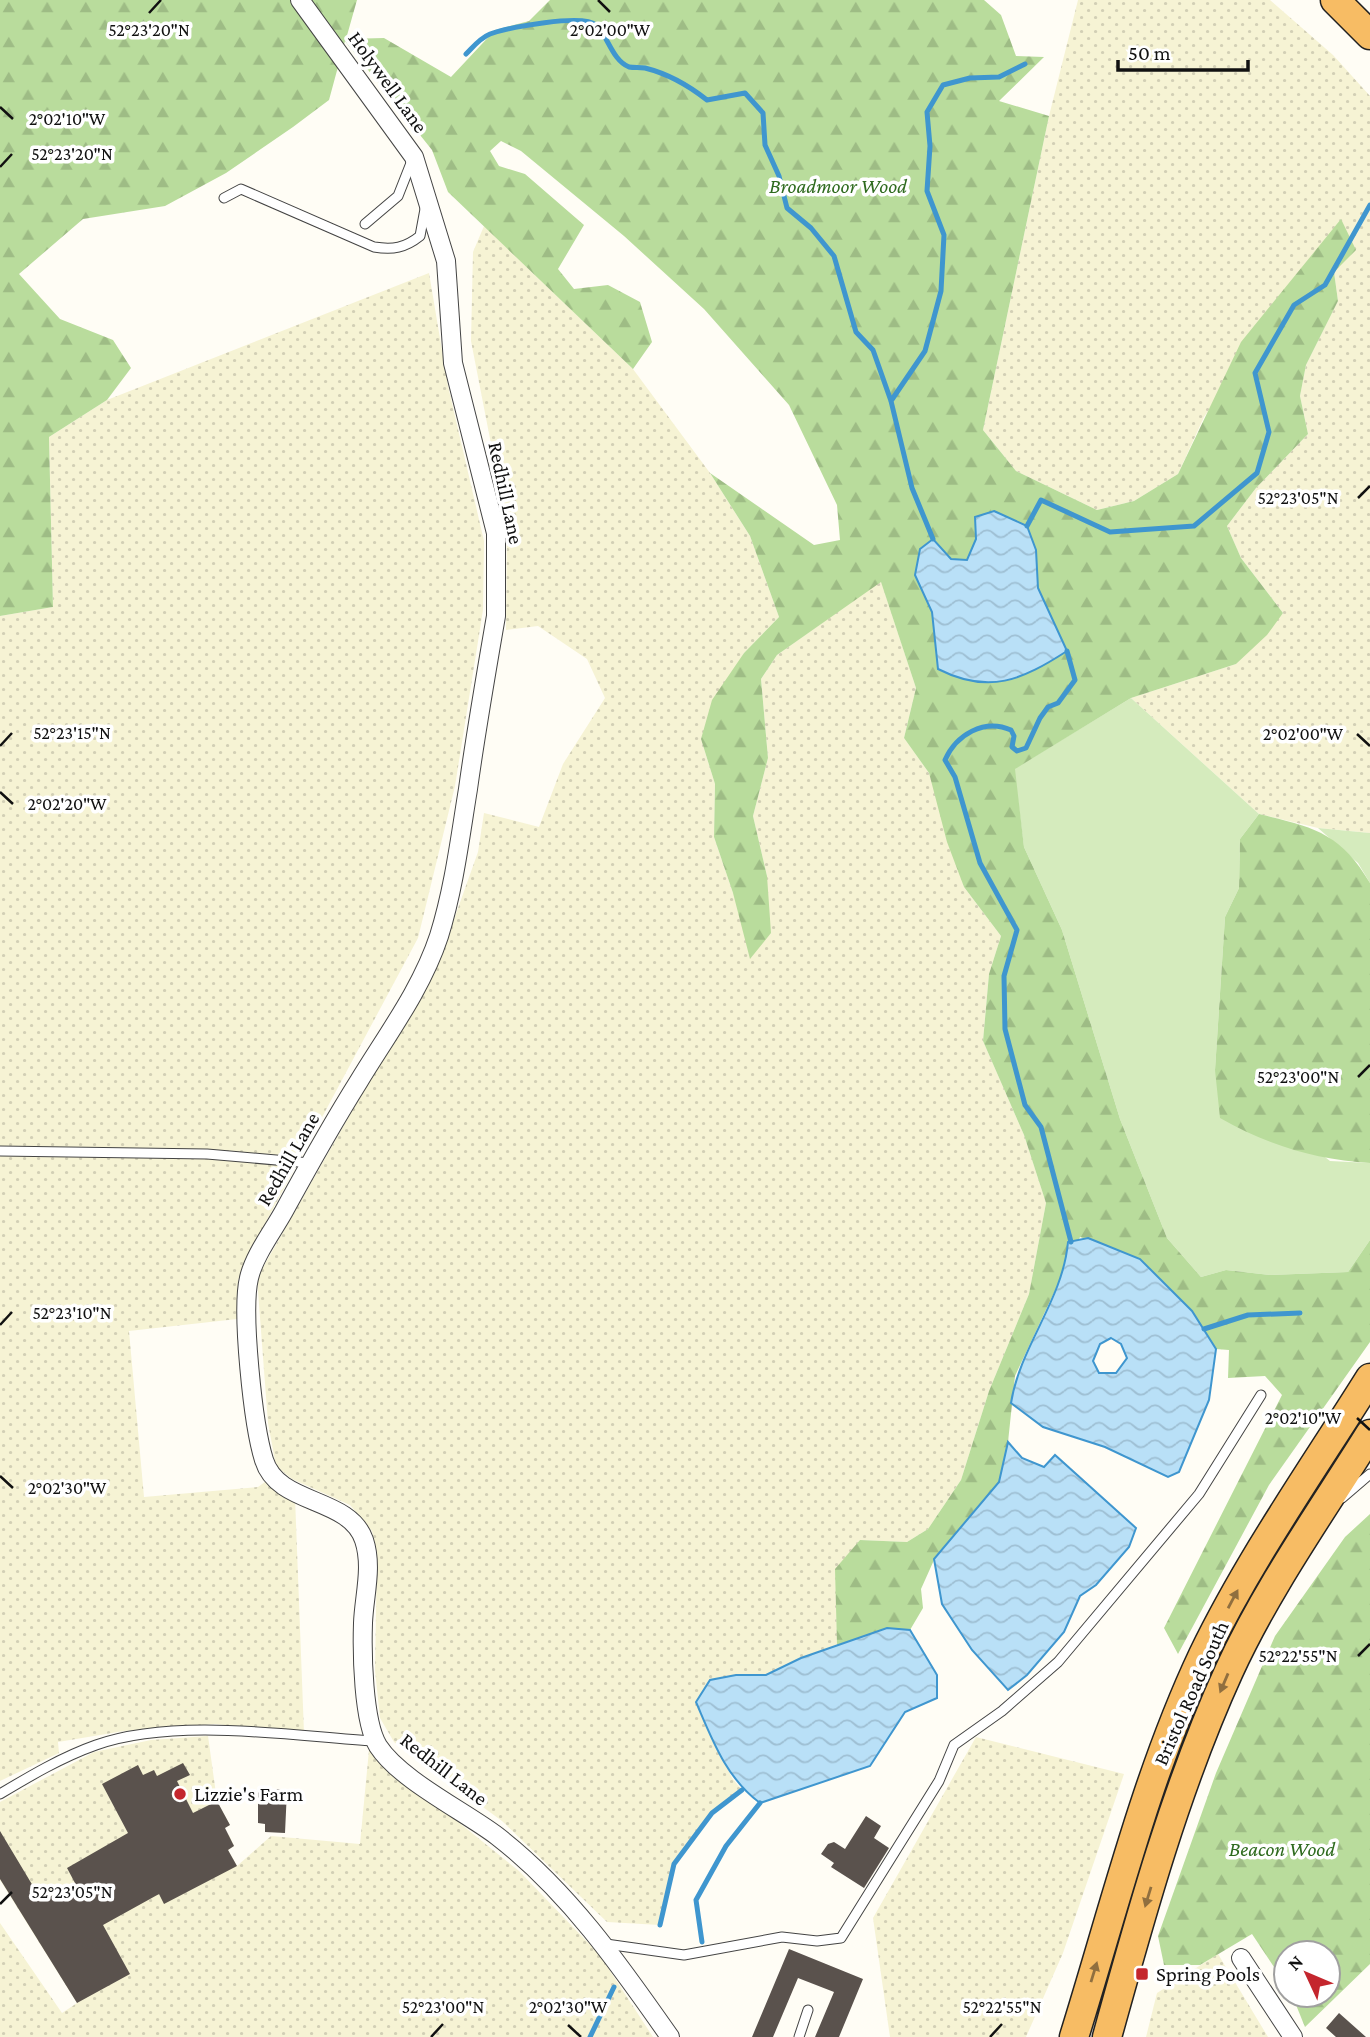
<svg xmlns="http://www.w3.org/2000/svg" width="1370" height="2037" font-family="'Crimson Pro',serif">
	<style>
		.farmland { fill: url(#farmland-dots) }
		.grass { fill: #d5ebbd }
		.forest { fill: url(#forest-firs) }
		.water { fill: url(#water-waves); stroke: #3f96cf; stroke-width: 2; fill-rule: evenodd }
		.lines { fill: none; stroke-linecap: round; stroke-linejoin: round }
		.stream { stroke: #3f96cf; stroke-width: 5 }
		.building { fill: #5a524d }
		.service-casing { stroke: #444; stroke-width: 11 }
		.minor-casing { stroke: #444; stroke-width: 20 }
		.trunk-casing { stroke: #222; stroke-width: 31 }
		.service { stroke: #fff; stroke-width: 9 }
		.minor { stroke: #fff; stroke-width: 18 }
		.trunk { stroke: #f7bc64; stroke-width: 28 }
		.oneway { fill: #906f3f }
		.ticks { fill: none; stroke: #111; stroke-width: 2.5 }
		.poi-dot { fill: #c4262e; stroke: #fff; stroke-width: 2.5 }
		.labels { text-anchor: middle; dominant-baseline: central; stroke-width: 7; stroke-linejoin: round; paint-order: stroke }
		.street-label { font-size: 21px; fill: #111; stroke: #fff }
		.park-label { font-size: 21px; font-style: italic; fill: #2f6b1f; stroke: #fff }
		.poi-label { font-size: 21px; fill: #111; stroke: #fff; text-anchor: start }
		.ticks-label { font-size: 18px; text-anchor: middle; fill: #111; stroke: #fff; stroke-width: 7; stroke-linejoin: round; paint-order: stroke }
	</style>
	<defs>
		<pattern id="farmland-dots" width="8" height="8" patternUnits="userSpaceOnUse" patternTransform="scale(1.75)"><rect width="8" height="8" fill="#f6f3d4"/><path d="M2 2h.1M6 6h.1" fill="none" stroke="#d2cfb5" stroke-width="1.8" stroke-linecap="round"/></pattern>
		<pattern id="forest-firs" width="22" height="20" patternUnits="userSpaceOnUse" patternTransform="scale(1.75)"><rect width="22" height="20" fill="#b9dc9c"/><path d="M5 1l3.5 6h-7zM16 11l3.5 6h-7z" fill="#9ebc85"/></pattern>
		<pattern id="water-waves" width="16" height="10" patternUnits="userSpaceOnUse" patternTransform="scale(1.75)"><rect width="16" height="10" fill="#b9e0f7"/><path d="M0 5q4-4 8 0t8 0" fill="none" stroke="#9ebfd3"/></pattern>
	</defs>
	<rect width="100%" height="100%" fill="#fffdf5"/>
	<path class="farmland" d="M1078 0H1270L1333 55 1370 96V833L1318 828 1259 814 1131 698 1236 664 1283 613 1241 558 1227 526 1256 488 1308 434 1300 396 1306 365 1338 301 1334 272 1341 219 1204 417 1178 474 1134 501 1097 510 1016 471 983 430 1049 116Z
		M484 226 633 369 710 473 750 536 779 617 744 653 701 739 715 784 714 837 733 893 767 876 753 816 768 758 761 679 777 655 881 581 916 688 904 738 929 773 964 887 1001 936 989 974 983 1041 1024 1135 1046 1203 1029 1294 989 1391 961 1480 928 1529 907 1542 860 1540 836 1569 837 1645 766 1675H736L696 1701 732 1778 742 1790 712 1813 674 1864 660 1925 607 1922 502 1821 394 1742 380 1718 375 1670 377 1554 372 1531 350 1505 292 1479 276 1466 268 1423 257 1278 442 953 478 852 484 813 539 827 563 764 605 698 587 659 538 626 506 630 507 526 471 341 473 252Z
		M429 273 448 386 484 541 483 610 455 786 418 938 259 1235 238 1280 237 1319 129 1331 144 1497 258 1487 269 1479 295 1497 304 1733 215 1724 124 1731 58 1742 59 1753 0 1781V616L53 607 49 437 107 400Z
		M208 1736 217 1801 230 1825 219 1830 229 1835 234 1846 228 1850 237 1866 271 1836 360 1844 369 1750 519 1871 599 1954 653 2037H0V1923L62 2013 77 2003 0 1880V1802L94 1752 151 1740Z
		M976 1737 1124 1774 1063 1953 1026 2037H890L873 1918Z
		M1218 1954 1268 2037H1146L1157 1993Z"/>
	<path class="grass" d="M1131 698 1259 814 1240 839 1239 888 1225 917 1215 1070 1330 1161 1370 1163V1240L1348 1272 1270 1275 1226 1270 1201 1277 1167 1238 1120 1119 1062 930 1024 847 1014 769Z
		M1318 828 1370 833V883L1358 863Z"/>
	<path class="forest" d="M0 0H357L346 39 384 38 451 77 495 30 529 21 550 0H984L1001 15 1016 56 1044 57 999 101 1049 116 983 430 1016 471 1097 510 1134 501 1178 474 1241 342 1341 219 1356 250 1334 272 1338 301 1306 365 1300 396 1308 434 1256 488 1227 526 1241 558 1283 613 1267 635 1236 664 1131 698 1015 769 1024 847 1062 930 1120 1119 1167 1238 1201 1277 1226 1270 1270 1275 1348 1272 1370 1240V1342L1269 1485 1178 1654 1164 1628 1282 1395 1265 1376 1228 1378 1229 1350 1216 1349 1192 1311 1140 1259 1080 1237 1015 1376 1008 1442 999 1482 934 1560 921 1589 923 1608 910 1630 887 1628 837 1645 835 1569 860 1540 907 1542 928 1529 961 1480 989 1391 1029 1294 1046 1203 1024 1135 983 1041 989 974 1001 936 964 887 947 842 929 773 904 738 916 688 881 582 777 655 761 679 768 758 753 816 767 876 771 933 750 959 733 893 714 837 715 784 701 739 712 700 744 653 779 617 750 536 710 473 814 545 840 540 837 505 789 405 704 309 624 236 521 151 501 141 490 151 499 166 525 174 584 225 558 269 574 289 608 285 640 302 652 342 633 369 448 192 432 150 345 41 329 100 293 127 226 173 165 206 83 219 19 274 60 319 113 340 131 368 107 400 49 437 53 607 0 616Z
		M1259 814C1313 827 1340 832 1370 883V1163C1316 1160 1267 1145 1220 1118L1215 1070 1225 917 1239 888 1240 839Z
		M1370 1514V1964L1305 2027 1292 1995H1328V1953H1286V1985L1252 1934 1200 1965H1164L1158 1936 1216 1773 1275 1636 1345 1537Z"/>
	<path class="water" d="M994 511 1027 526 1036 550 1038 588 1067 651C1022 680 989 695 938 669L932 612 915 575 920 549 933 539 951 559 967 560 976 539 975 517Z
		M1088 1238 1140 1259 1192 1311 1216 1349 1209 1400 1179 1472 1168 1477 1105 1447 1043 1427 1011 1403C1020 1346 1063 1300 1068 1242ZM1111 1338 1121 1344 1127 1358 1116 1373H1099L1093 1361 1100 1344Z
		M1008 1442 1022 1458 1044 1467 1055 1455 1136 1528 1129 1547 1096 1585 1080 1596 1064 1632 1027 1675 1008 1690 972 1650 942 1604 934 1559 999 1482Z
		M887 1628 910 1630 937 1675V1698L905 1712 870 1766 760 1803C726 1778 712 1739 696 1702L710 1680 736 1675H766L801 1658Z"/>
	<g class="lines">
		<path class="stream" d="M466 54C473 47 480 38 490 34 507 28 583 13 596 25 608 36 612 60 629 67 634 68 640 67 645 68 669 74 688 85 707 100L745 93 763 113 765 145 779 176 787 208 811 228 834 256 856 332 873 350 891 401 912 488 933 539
			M891 401 925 351 941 291 944 235 927 191 930 146 927 112 943 85 970 78 999 77 1025 64
			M1027 526 1041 500 1110 532 1194 526 1257 473 1269 432 1255 373 1294 305 1325 285 1370 205
			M1067 651 1075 680 1058 703 1048 707 1040 718 1026 748 1017 751 1012 747 1014 736 1011 730C984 718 956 735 945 760L955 777 980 863 1017 930 1004 976 1005 1029 1025 1105 1041 1127 1071 1242
			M1204 1329 1248 1315 1300 1313
			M660 1925 674 1864 712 1813 742 1790
			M702 1942 696 1900 726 1846 760 1803
			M590 2037 614 1987"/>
	</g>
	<path class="building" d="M183 1763 190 1775 177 1781 193 1813 217 1801 230 1825 225 1828 234 1846 228 1850 237 1866 164 1904 159 1894 103 1925 130 1974 77 2003 0 1879V1831L42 1901 75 1883 67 1868 128 1833 102 1784 138 1765 143 1775 154 1770 157 1776Z
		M258 1788 287 1790 285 1833 265 1832V1824L258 1823Z
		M866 1816 881 1826 874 1838 889 1848 864 1888 831 1867 834 1863 821 1854 828 1844 834 1842 845 1849Z
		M789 1949 863 1979 839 2037H815L834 1992 798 1978 773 2037H752Z
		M1339 2013 1366 2037H1336L1326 2028Z"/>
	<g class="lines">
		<defs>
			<path id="service" d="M224 198 241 189 374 247C393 250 405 248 420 236L425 209
				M365 224 398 196 413 158
				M0 1151 207 1154 310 1163
				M1342 1498 1370 1474
				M0 1794C30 1776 62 1757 96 1745 176 1717 291 1736 375 1741
				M606 1944 684 1955 782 1937 817 1941 841 1938 939 1781 954 1745 1002 1711 1058 1662 1199 1494 1261 1395
				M799 2037 808 2010"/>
			<path id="minor" d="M300 0 414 157 446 261 453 363 496 533V616C486 674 476 731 468 789 460 838 454 888 439 936 422 988 387 1035 359 1081 332 1124 308 1167 284 1211 273 1231 254 1256 249 1278 241 1311 253 1425 264 1460 278 1506 349 1496 364 1540 373 1567 364 1596 363 1623 362 1653 363 1721 378 1746 400 1780 464 1811 497 1836 568 1891 619 1964 670 2037
				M1241 1958 1293 2037"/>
			<path id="trunk" d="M1335 0 1370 35
				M1074 2037C1114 1909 1146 1776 1203 1655 1250 1558 1313 1469 1370 1378
				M1107 2037C1141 1914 1176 1787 1229 1671 1267 1588 1322 1511 1370 1434"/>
		</defs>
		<use href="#service" class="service-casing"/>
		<use href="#minor" class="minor-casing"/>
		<use href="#trunk" class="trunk-casing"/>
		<use href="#service" class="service"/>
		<use href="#minor" class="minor"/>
		<use href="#trunk" class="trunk"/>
	</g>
	<defs><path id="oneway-solid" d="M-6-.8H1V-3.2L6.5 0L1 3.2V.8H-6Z" transform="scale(1.75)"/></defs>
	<g class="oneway">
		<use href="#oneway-solid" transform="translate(1233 1599) rotate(-62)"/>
		<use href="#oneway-solid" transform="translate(1224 1683) rotate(113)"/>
		<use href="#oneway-solid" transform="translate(1148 1897) rotate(107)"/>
		<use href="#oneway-solid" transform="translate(1094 1972) rotate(-73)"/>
	</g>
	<path class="ticks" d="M598 0 610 12M149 13 161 0M0 107 13 119M0 167 12 154M1358 498 1370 486M1357 734 1370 746M0 746 12 733M0 792 13 804M1358 1077 1370 1065M0 1325 12 1312M1357 1418 1370 1430M0 1476 13 1488M1358 1656 1370 1644M0 1904 12 1892M568 2025 581 2037M431 2037 443 2024M990 2037 1002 2024"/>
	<g class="poi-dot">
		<circle cx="180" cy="1794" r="7"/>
		<rect x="1135" y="1967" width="14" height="14" rx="3.5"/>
	</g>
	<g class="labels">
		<g class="street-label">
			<text transform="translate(388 82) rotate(54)">Holywell Lane</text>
			<text transform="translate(506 493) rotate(78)">Redhill Lane</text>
			<text transform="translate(288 1159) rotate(-60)">Redhill Lane</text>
			<text transform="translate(1191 1693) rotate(-66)">Bristol Road South</text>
			<text transform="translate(444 1769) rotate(38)">Redhill Lane</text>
		</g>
		<g class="park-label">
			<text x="838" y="186">Broadmoor Wood</text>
			<text x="1282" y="1849">Beacon Wood</text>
		</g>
		<g class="poi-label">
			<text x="194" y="1794">Lizzie's Farm</text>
			<text x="1156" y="1974">Spring Pools</text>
		</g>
	</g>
	<g class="ticks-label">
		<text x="610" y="36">2°02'00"W</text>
		<text x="149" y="36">52°23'20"N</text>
		<text x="67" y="125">2°02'10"W</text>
		<text x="72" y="160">52°23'20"N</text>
		<text x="1298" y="504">52°23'05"N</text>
		<text x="72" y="739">52°23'15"N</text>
		<text x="1303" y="740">2°02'00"W</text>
		<text x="67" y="810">2°02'20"W</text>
		<text x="1298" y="1083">52°23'00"N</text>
		<text x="72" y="1319">52°23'10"N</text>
		<text x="1303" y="1424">2°02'10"W</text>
		<text x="67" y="1494">2°02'30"W</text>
		<text x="1298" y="1662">52°22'55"N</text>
		<text x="72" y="1898">52°23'05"N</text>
		<text x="443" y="2013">52°23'00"N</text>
		<text x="1002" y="2013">52°22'55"N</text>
		<text x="568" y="2013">2°02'30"W</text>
	</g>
	<g transform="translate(1307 1974) rotate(314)"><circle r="33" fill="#ffffff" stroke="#a0a0a0" stroke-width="2"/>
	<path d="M0-5L12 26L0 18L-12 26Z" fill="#c4262e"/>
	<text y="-10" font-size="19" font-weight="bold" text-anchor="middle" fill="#111111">N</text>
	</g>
	<path d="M1118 60v10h130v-10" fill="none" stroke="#111111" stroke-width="3.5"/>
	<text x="1128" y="60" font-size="21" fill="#111111" stroke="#ffffff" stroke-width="5" paint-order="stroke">50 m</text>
</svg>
